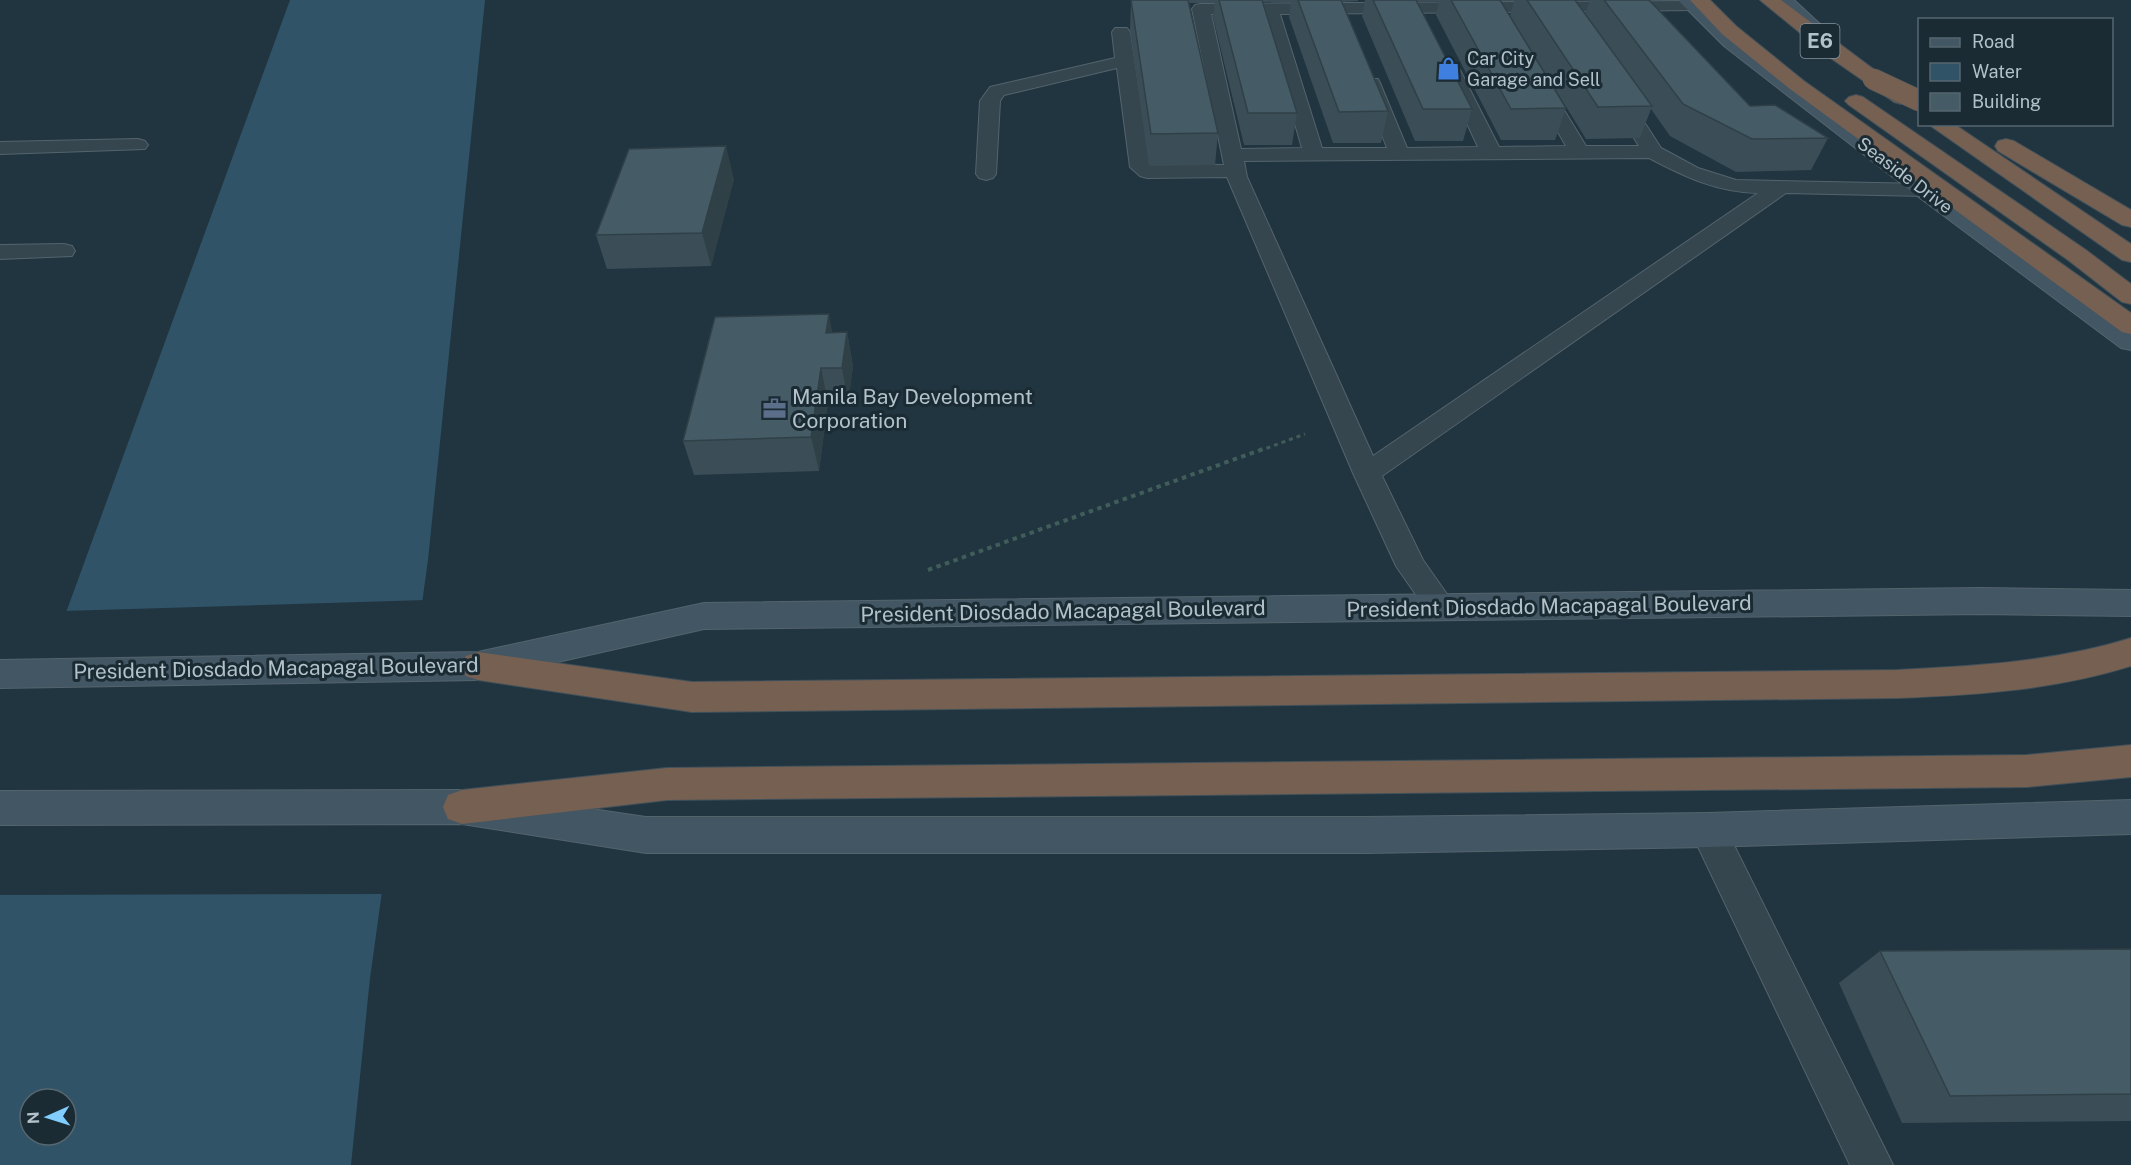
<svg xmlns="http://www.w3.org/2000/svg" width="2131" height="1165" font-family="'Public Sans',sans-serif">
	<style>
		.water { fill: #315367; fill-rule: evenodd }
		.pier { fill: #213540 }
		.lines { fill: none; stroke-linecap: round; stroke-linejoin: round }
		.lane-casing { stroke: #54646d; stroke-width: 2 }
		.secondary-casing { stroke: #54646d; stroke-width: 2 }
		.highway-casing { stroke: #41515a; stroke-width: 2 }
		.path-far1 { stroke: #415d5a; stroke-width: 3; stroke-dasharray: 4 4; stroke-linecap: butt }
		.path { stroke: #415d5a; stroke-width: 4; stroke-dasharray: 4.5 4.5; stroke-linecap: butt }
		.lane { fill: #36464f; fill-rule: evenodd }
		.secondary { fill: #435663; fill-rule: evenodd }
		.highway { fill: #766052; fill-rule: evenodd }
		.highway-bridge-casing { stroke: #41515a; stroke-width: 22; stroke-linecap: butt }
		.highway-bridge { stroke: #766052; stroke-width: 21 }
		.wall { fill: #3b4e58; fill-rule: evenodd }
		.shaded-wall { fill: #304047 }
		.building { fill: #455b66; stroke: #304047; stroke-width: 1.5 }
		.labels { text-anchor: middle; dominant-baseline: central; stroke-width: 6; stroke-linejoin: round; paint-order: stroke }
		.far-poi-label { font-size: 18px; fill: #b2c1ca; stroke: #1b2b34; text-anchor: start }
		.far-street-label { font-size: 18px; fill: #b2c1ca; stroke: #1b2b34 }
		.shield { fill: #1b2b34; stroke: #85949d; stroke-width: 1.5 }
		.shield-label { font-size: 20px; font-weight: bold; fill: #b2c1ca }
		.poi-label { font-size: 21px; fill: #b2c1ca; stroke: #1b2b34; text-anchor: start }
		.street-label { font-size: 21px; fill: #b2c1ca; stroke: #1b2b34 }
	</style>
	<rect width="100%" height="100%" fill="#213540"/>
	<path class="water" d="M290 0H485L428 560 370 978 351 1165H0V793ZM30 1099H66V1135H30Z"/>
	<path class="pier" d="M426 600 385 894 0 895V784L63 611Z"/>
	<g class="lines">
		<defs>
			<path id="lane" d="M1692 1 1698 2 1701 6 1698 10 1280 14 1322 148H1387L1362 83 1364 79H1378L1380 83 1407 148 1478 147 1444 74 1446 70H1460L1462 74 1499 147 1566 146 1532 87 1534 83H1548L1550 87 1586 146H1639L1609 98 1612 94H1626L1661 148 1698 168 1736 180 1924 184 1932 185 1935 190 1932 195 1924 196 1786 193 1382 476 1423 560 1456 607 1452 615 1441 619 1430 615 1396 566 1353 473 1227 177 1147 178 1140 176 1130 167 1117 68 1004 95 1000 101 996 174 993 178 986 180 979 178 976 174 980 101 990 87 1115 58 1112 32 1115 28H1127L1130 32 1150 164 1224 165 1192 9 1195 5 1201 4ZM1211 14H1263L1302 148 1241 149ZM1649 158C1685 177 1717 192 1758 193L1373 456 1247 177 1244 161Z
				M138 139 145 141 148 145 145 149 0 154V142Z
				M64 244 72 246 75 251 72 256 0 259V245Z
				M1708 814 1721 819 1893 1165H1850L1690 830 1695 819Z"/>
			<path id="secondary" d="M1678 0H1698L1738 38 1932 185 2131 329V350L2121 348 1916 195 1724 46Z
				M1774 0H1794L1834 37 1831 41H1817Z
				M1981 588 2131 590V616L1981 614 704 629 478 680 0 688V660L478 652 704 603Z
				M462 790 646 817H1366L1708 813 2131 800V834L1708 847 1366 853H646L462 824 0 825V791Z"/>
			<path id="highway" d="M1690 0H1710L1736 26 1804 81 2131 313V334L2122 332 1790 89 1722 34Z
				M1760 0H1781L1912 98 1908 102 1901 104 1894 102 1832 59Z
				M1856 95 1863 97 2086 250 2131 284V304L2122 302 2068 260 1849 105 1845 101 1849 97Z
				M1928 124H1954L2131 244V262L2122 260Z
				M2006 139 2014 141 2131 210V227L2122 225 1998 151 1995 146 1998 141Z
				M2131 638V666C2054 690 1977 695 1897 698L692 712 478 680 466 676 460 666 466 656 478 652 692 682 1897 670C1977 666 2054 662 2131 638Z
				M2131 745V777L2027 787 667 800 462 824 448 819 443 807 448 795 462 790 667 768 2027 755Z"/>
		</defs>
		<use href="#lane" class="lane-casing"/>
		<use href="#secondary" class="secondary-casing"/>
		<use href="#highway" class="highway-casing"/>
		<path class="path-far1" d="M1259 451 1305 434"/>
		<path class="path" d="M928 570 1263 449"/>
		<use href="#lane" class="lane"/>
		<use href="#secondary" class="secondary"/>
		<use href="#highway" class="highway"/>
		<defs>
			<path id="highway-bridge" d="M1873 79 1920 101"/>
		</defs>
		<use href="#highway-bridge" class="highway-bridge-casing"/>
		<use href="#highway-bridge" class="highway-bridge"/>
	</g>
	<path class="wall" d="M1131 0H1358V1L1342 2 1388 111 1381 143H1333L1289 17 1291 2H1263L1297 113 1292 145H1244L1213 17 1215 3H1188L1218 133 1215 165 1149 166 1130 30Z
		M1365 0H1649L1750 106 1828 138 1811 170 1736 172 1670 136 1651 109 1640 138 1586 139 1510 16 1514 1H1500L1566 108 1555 140H1501L1436 15 1439 1 1417 2 1472 109 1463 141H1415L1362 16ZM1576 0H1590L1585 14Z
		M734 179 711 266 607 269 596 235Z
		M847 332 853 366 848 402H828L819 471 694 475 683 441 832 333Z
		M2131 949V1121L1902 1123 1839 983 1880 951Z"/>
	<path class="shaded-wall" d="M726 146 734 179 711 266 702 233Z
		M829 314 835 348 826 333Z
		M847 332 853 366 848 402 842 368Z
		M821 368 828 402 819 471 811 437Z"/>
	<path class="building" d="M1131 0H1188L1218 133 1151 134Z
		M1219 0H1262L1297 113H1248Z
		M1298 0H1341L1388 111 1339 112Z
		M1373 0H1416L1472 109H1423Z
		M1451 0H1500L1566 108 1511 109Z
		M1527 0H1575L1652 106 1598 107Z
		M1604 0H1649L1750 106 1775 105 1828 138 1752 139 1683 104Z
		M726 146 702 233 596 235 629 149Z
		M829 314 826 333 847 332 842 368H821L811 437 683 441 715 317Z
		M2131 949V1094L1950 1096 1880 951Z"/>
	<defs>
		<symbol id="shop-bare" viewBox="-9 -9 18 18"><path d="M-5-2.5h2.3a2.7 3.5 0 0 1 5.4 0H5L5.5 6h-11ZM-1.5-2.5h3a1.5 2.3 0 0 0-3 0Z" fill="#3f7fe0" stroke="#1b2b34" stroke-width="2.5" paint-order="stroke"/></symbol>
		<symbol id="office-bare" viewBox="-9 -9 18 18"><path d="M-6-3h4V-5.5h4V-3h4V5H-6ZM-1-4.5V-3h2v-1.5ZM-6 0V1H6V0Z" fill="#5c6f8a" stroke="#1b2b34" stroke-width="2.5" paint-order="stroke"/></symbol>
	</defs>
	<g fill-rule="evenodd">
		<use href="#shop-bare" x="1432" y="52" width="33" height="33"/>
		<use href="#office-bare" x="758" y="392" width="33" height="33"/>
	</g>
	<g class="labels">
		<g class="far-poi-label">
			<text x="1467" y="58">Car City<tspan x="1467" dy="21">Garage and Sell</tspan></text>
		</g>
		<g class="far-street-label">
			<text transform="translate(1905 175) rotate(37)">Seaside Drive</text>
		</g>
		<rect class="shield" x="1800.5" y="24" width="39" height="34" rx="4.5"/>
		<g class="shield-label">
			<text x="1820" y="41">E6</text>
		</g>
		<g class="poi-label">
			<text x="792" y="396">Manila Bay Development<tspan x="792" dy="24">Corporation</tspan></text>
		</g>
		<g class="street-label">
			<text transform="translate(1549 606) rotate(-1)">President Diosdado Macapagal Boulevard</text>
			<text transform="translate(1063 611) rotate(-1)">President Diosdado Macapagal Boulevard</text>
			<text transform="translate(276 668) rotate(-1)">President Diosdado Macapagal Boulevard</text>
		</g>
	</g>
	<rect x="1918" y="18" width="195" height="108" fill="#1b2b34" stroke="#576770" stroke-width="1.5"/>
	<rect x="1930" y="38" width="30" height="9" fill="#435663" stroke="#576770" stroke-width="1.5"/>
	<text x="1972" y="48" font-size="18" fill="#b2c1ca">Road</text>
	<rect x="1930" y="63" width="30" height="18" fill="#315367" stroke="#576770" stroke-width="1.5"/>
	<text x="1972" y="78" font-size="18" fill="#b2c1ca">Water</text>
	<rect x="1930" y="93" width="30" height="18" fill="#455b66" stroke="#576770" stroke-width="1.5"/>
	<text x="1972" y="108" font-size="18" fill="#b2c1ca">Building</text>
	<g transform="translate(48 1117) rotate(267)"><circle r="28" fill="#1b2b34" stroke="#576770" stroke-width="1.5"/>
	<path d="M0-4.5L10 22L0 15L-10 22Z" fill="#82cdff"/>
	<text y="-9" font-size="16" font-weight="bold" text-anchor="middle" fill="#b2c1ca">N</text>
	</g>
</svg>
